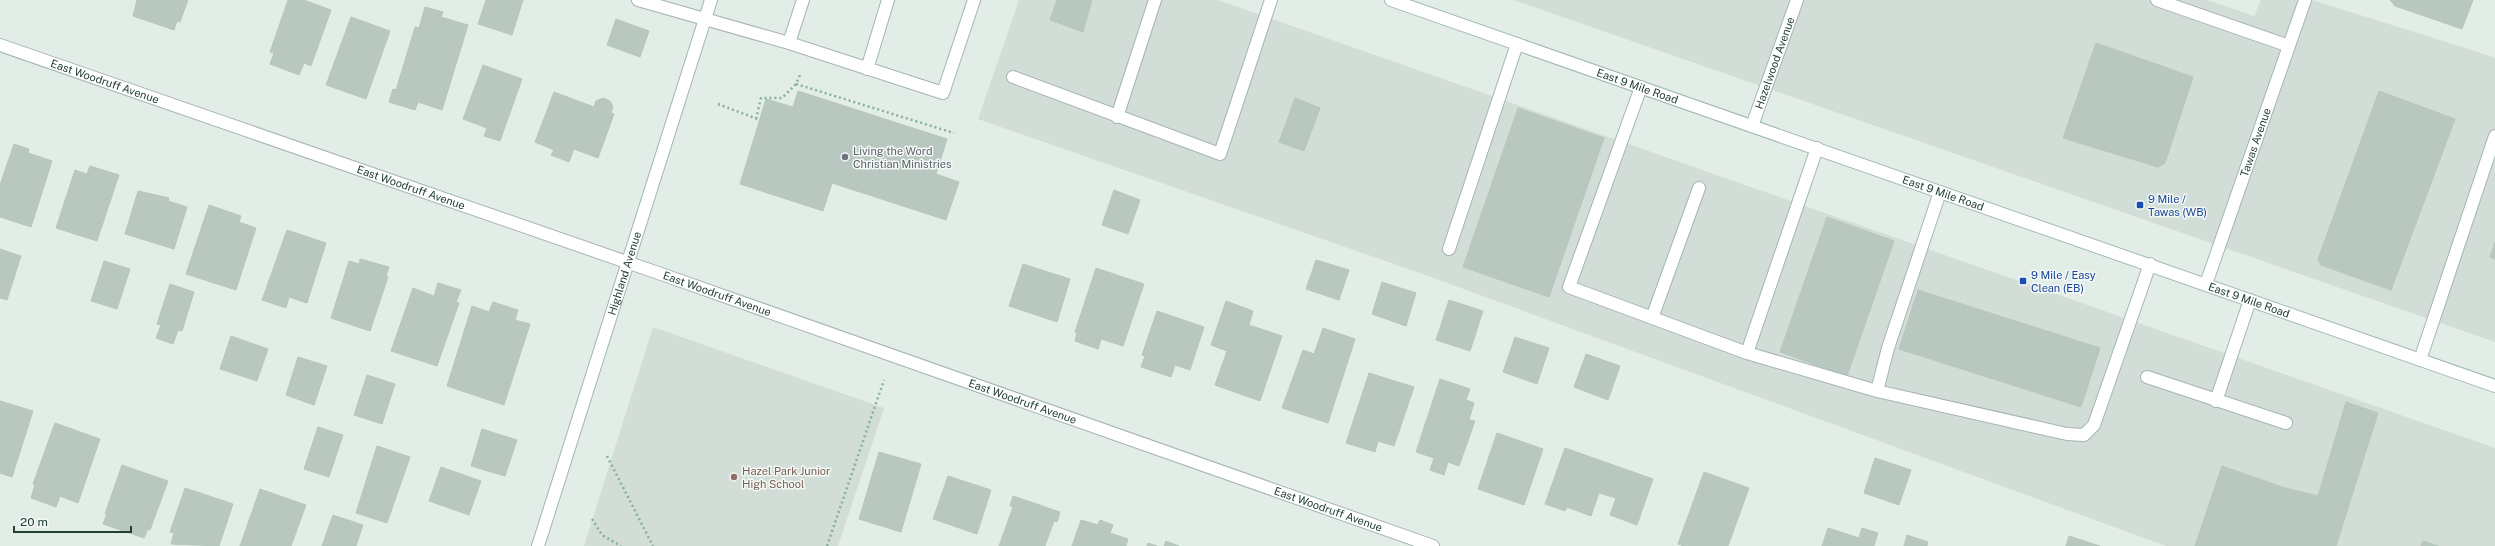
<svg xmlns="http://www.w3.org/2000/svg" width="2495" height="546" font-family="'Public Sans',sans-serif">
	<style>
		.built { fill: #d1ddd6 }
		.building { fill: #b8c8c0; stroke: #b5c7bd }
		.lines { fill: none; stroke-linecap: round; stroke-linejoin: round }
		.service-casing { stroke: #a5b5ae; stroke-width: 14 }
		.minor-casing { stroke: #a5b5ae; stroke-width: 14 }
		.secondary-casing { stroke: #a1b9ae; stroke-width: 14 }
		.path { stroke: #83b19d; stroke-width: 2.5; stroke-dasharray: 2 3; stroke-linecap: butt }
		.service { stroke: #fff; stroke-width: 12 }
		.minor { stroke: #fff; stroke-width: 12 }
		.secondary { stroke: #fff; stroke-width: 12 }
		.worship-dot { fill: #6b7280; stroke: #f4f9f6; stroke-width: 1.5 }
		.transit-dot { fill: #1a4fb4; stroke: #f4f9f6; stroke-width: 1.5 }
		.education-dot { fill: #8d6e63; stroke: #f4f9f6; stroke-width: 1.5 }
		.labels { text-anchor: middle; dominant-baseline: central; stroke-width: 3; stroke-linejoin: round; paint-order: stroke }
		.street-label { font-size: 11px; fill: #223f34; stroke: #f4f9f6 }
		.worship-label { font-size: 11px; fill: #5b616d; stroke: #f4f9f6; text-anchor: start }
		.transit-label { font-size: 11px; fill: #164399; stroke: #f4f9f6; text-anchor: start }
		.education-label { font-size: 11px; fill: #785e54; stroke: #f4f9f6; text-anchor: start }
	</style>
	<rect width="100%" height="100%" fill="#e3ede7"/>
	<path class="built" d="M1019 0H1218L2495 448V546H2166L1417 272 978 119Z
		M1514 0H2207L2254 16 2261 0H2312L2475 51 2495 58V342Z
		M653 327 884 408 838 546H584Z"/>
	<path class="building" d="M137 0H188L180 22 177 21 174 30 133 16Z
		M288 0H304L331 10 311 66 304 63 299 75 270 64 274 53 270 52Z
		M486 0H523L512 35 478 24Z
		M1057 0H1092L1083 32 1050 20Z
		M2390 0H2473L2462 29 2395 6Z
		M425 7 443 12 441 17 468 25 442 110 418 102 415 110 389 102 393 89 396 90 415 27 419 28Z
		M351 17 390 31 366 99 326 85Z
		M616 19 649 31 640 57 607 45Z
		M2096 43 2193 77 2165 163 2158 167 2063 138Z
		M483 65 522 79 500 141 484 136 487 128 463 119Z
		M798 91 947 139 936 174 959 182 946 220 832 183 823 211 740 184 766 99 793 107Z
		M2379 91 2455 119 2391 290 2321 265 2318 259Z
		M554 92 594 107 596 101 603 98 610 101 613 107 611 113 614 114 598 158 574 149 569 162 551 155 554 150 535 142Z
		M1295 98 1320 108 1304 151 1279 142Z
		M1518 108 1604 138 1549 297 1463 267Z
		M14 144 29 149 28 153 52 161 31 227 0 217V185Z
		M90 166 119 175 97 241 56 228 75 170 87 174Z
		M1114 190 1140 200 1128 234 1102 225Z
		M138 191 169 198 168 201 187 207 174 249 125 234Z
		M209 205 241 216 239 222 256 228 236 290 186 274Z
		M1827 217 1894 241 1847 376 1780 352Z
		M287 230 326 243 307 303 289 297 286 308 262 300Z
		M2495 242V259L2490 257Z
		M0 249 21 256 7 300 0 298Z
		M360 259 389 267 386 276 388 277 370 331 331 318 349 261 359 264Z
		M1316 260 1349 270 1339 300 1306 289Z
		M104 261 130 269 117 309 91 301Z
		M1023 264 1070 279 1057 322 1009 306Z
		M1096 268 1144 284 1123 346 1101 339 1098 349 1075 341 1077 333 1075 332Z
		M1382 282 1416 293 1406 326 1372 314Z
		M438 283 461 290 456 302 459 303 437 366 391 351 413 288 434 296Z
		M170 284 194 292 182 331 178 330 173 344 156 338 161 325 157 324Z
		M1918 290 2100 348 2081 407 1899 349Z
		M1449 300 1483 311 1470 351 1436 340Z
		M1226 301 1253 311 1249 325 1282 336 1260 401 1215 385 1227 351 1211 345Z
		M493 302 518 310 515 320 530 324 504 405 447 386 472 306 489 312Z
		M1157 311 1204 327 1190 370 1175 365 1171 377 1141 367 1145 356 1142 355Z
		M1323 328 1355 339 1328 423 1282 408 1303 350 1314 354Z
		M231 336 268 349 257 381 220 369Z
		M1515 337 1549 348 1537 384 1503 372Z
		M1586 354 1620 366 1608 400 1574 387Z
		M298 357 327 366 314 405 286 395Z
		M1369 373 1414 387 1394 446 1378 441 1375 452 1346 443Z
		M367 375 395 384 382 424 354 415Z
		M1440 379 1470 389 1466 400 1474 403 1469 420 1475 421 1459 466 1448 462 1444 475 1430 470 1434 458 1416 452Z
		M0 401 33 411 12 477 0 473Z
		M2346 402 2378 413 2336 546H2195L2222 466 2282 487 2318 496Z
		M55 423 100 439 78 503 60 496 56 507 31 498 35 485 33 484Z
		M318 427 343 435 329 477 304 469Z
		M482 429 517 440 505 476 471 466Z
		M1497 433 1543 449 1524 505 1478 489Z
		M377 446 410 457 387 523 356 513Z
		M1565 448 1653 479 1637 525 1610 515 1616 498 1599 493 1591 516 1567 507 1565 511 1545 504Z
		M879 452 921 464 901 532 859 519Z
		M1875 458 1911 470 1899 505 1864 493Z
		M122 465 168 481 150 530 148 529 144 538 103 524 107 514H105Z
		M441 467 481 481 469 515 429 501Z
		M1704 472 1749 488 1728 546H1684L1678 544Z
		M948 476 991 490 977 534 933 519Z
		M185 488 233 504 219 546 171 544 174 533 170 532Z
		M260 489 306 505 291 546H240Z
		M1013 496 1060 512 1057 522 1054 521 1045 546H999L1013 507 1010 506Z
		M333 515 363 525 356 546H322Z
		M1081 520 1098 525 1100 520 1113 525 1110 533 1128 539 1126 546H1072Z
		M1828 528 1859 538 1862 528 1878 533 1874 546H1822Z
		M1907 535 1928 542 1927 546H1904Z
		M2069 536 2100 546H2066Z
		M1166 541 1179 546H1164Z
		M2423 541 2438 546H2421Z
		M1148 543 1157 546H1147Z"/>
	<g class="lines">
		<defs>
			<path id="service" d="M638 0 789 43 943 93 974 0
				M2157 0 2289 46
				M789 43 803 0
				M867 69 888 0
				M1013 77 1220 154 1271 0
				M1641 87 1569 287 1747 353 1877 391
				M1117 117 1155 0
				M1940 192 1888 348 1877 391 2067 434 2084 435 2094 425 2150 264
				M1449 249 1517 44
				M1652 318 1699 188
				M1747 353 1817 148
				M2420 360 2495 136
				M2147 377 2286 423
				M2216 401 2250 300"/>
			<g id="minor">
				<path id="s1" d="M0 45 664 275 1433 546"/>
				<path id="s2" d="M1752 126 1797 0"/>
				<path id="s3" d="M2206 284 2305 0"/>
				<path id="s4" d="M538 546 711 0"/>
			</g>
			<g id="secondary">
				<path id="s5" d="M1391 0 2495 386"/>
			</g>
		</defs>
		<use href="#service" class="service-casing"/>
		<use href="#minor" class="minor-casing"/>
		<use href="#secondary" class="secondary-casing"/>
		<path class="path" d="M796 84 954 133
			M718 104 760 120
			M756 119 761 98H782L796 84 800 75
			M607 456 653 546
			M592 519 602 535 621 546
			M827 546 884 380"/>
		<use href="#service" class="service"/>
		<use href="#minor" class="minor"/>
		<use href="#secondary" class="secondary"/>
	</g>
	<circle class="worship-dot" cx="845" cy="157" r="4"/>
	<g class="transit-dot">
		<rect x="2136" y="201" width="8" height="8" rx="2"/>
		<rect x="2019" y="277" width="8" height="8" rx="2"/>
	</g>
	<circle class="education-dot" cx="734" cy="477" r="4"/>
	<g class="labels">
		<g class="street-label">
			<text stroke="none"><textPath href="#s2" startOffset="67">Hazelwood Avenue</textPath></text>
			<text stroke="none"><textPath href="#s1" startOffset="111">East Woodruff Avenue</textPath></text>
			<text stroke="none"><textPath href="#s5" startOffset="261">East 9 Mile Road</textPath></text>
			<text stroke="none"><textPath href="#s3" startOffset="150">Tawas Avenue</textPath></text>
			<text stroke="none"><textPath href="#s1" startOffset="435">East Woodruff Avenue</textPath></text>
			<text stroke="none"><textPath href="#s5" startOffset="585">East 9 Mile Road</textPath></text>
			<text stroke="none"><textPath href="#s4" startOffset="286">Highland Avenue</textPath></text>
			<text stroke="none"><textPath href="#s1" startOffset="759">East Woodruff Avenue</textPath></text>
			<text stroke="none"><textPath href="#s5" startOffset="909">East 9 Mile Road</textPath></text>
			<text stroke="none"><textPath href="#s1" startOffset="1083">East Woodruff Avenue</textPath></text>
			<text stroke="none"><textPath href="#s1" startOffset="1407">East Woodruff Avenue</textPath></text>
		</g>
		<g class="worship-label">
			<text x="853" y="151">Living the Word<tspan x="853" dy="13">Christian Ministries</tspan></text>
		</g>
		<g class="transit-label">
			<text x="2148" y="199">9 Mile /<tspan x="2148" dy="13">Tawas (WB)</tspan></text>
			<text x="2031" y="275">9 Mile / Easy<tspan x="2031" dy="13">Clean (EB)</tspan></text>
		</g>
		<g class="education-label">
			<text x="742" y="471">Hazel Park Junior<tspan x="742" dy="13">High School</tspan></text>
		</g>
	</g>
	<path d="M14 526v6h117v-6" fill="none" stroke="#223f34" stroke-width="2"/>
	<text x="20" y="526" font-size="12" fill="#223f34" stroke="#f4f9f6" stroke-width="3" paint-order="stroke">20 m</text>
</svg>
